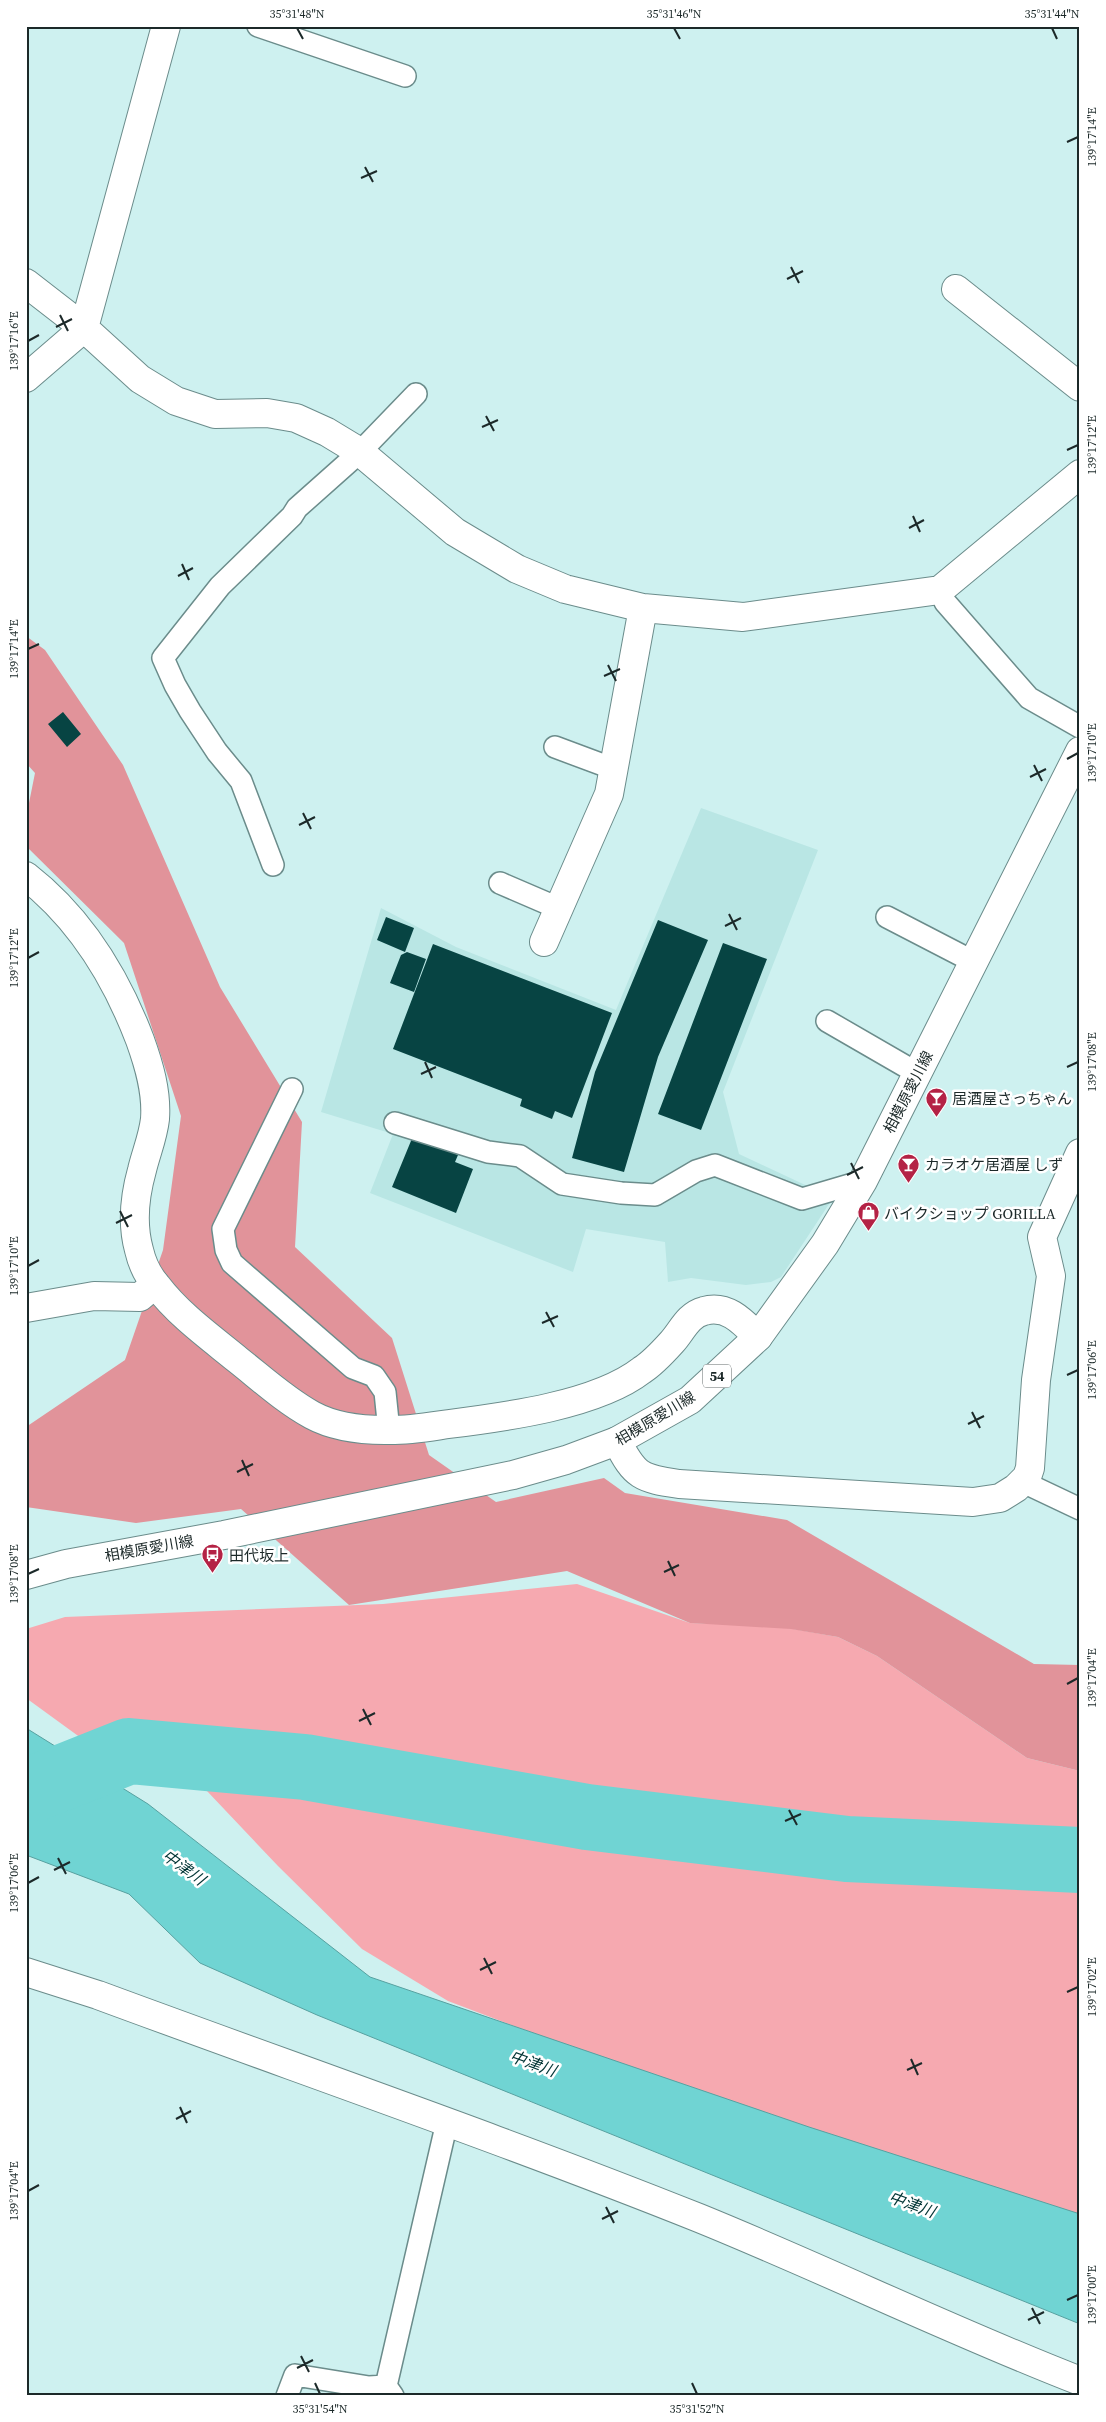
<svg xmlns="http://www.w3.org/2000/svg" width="1106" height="2422" font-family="'Source Serif 4','Noto Sans JP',serif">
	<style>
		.built { fill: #b9e6e4 }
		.green { fill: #f6a9b0 }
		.forest { fill: #e1939a }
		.water { fill: #70d4d3; stroke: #57a1a0 }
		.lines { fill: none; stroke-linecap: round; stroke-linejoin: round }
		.river { stroke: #70d4d3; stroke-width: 66 }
		.building { fill: #074443 }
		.lane-casing { stroke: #6b8c8b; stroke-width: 24 }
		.street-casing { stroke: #6b8c8b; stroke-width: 30 }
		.secondary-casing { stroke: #6b8c8b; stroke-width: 30 }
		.primary-casing { stroke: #6b8c8b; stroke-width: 30 }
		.lane { stroke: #fff; stroke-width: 21 }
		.street { stroke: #fff; stroke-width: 28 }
		.secondary { stroke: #fff; stroke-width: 28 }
		.primary { stroke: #fff; stroke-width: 28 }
		.ticks { fill: none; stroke: #1c2929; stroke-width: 2 }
		.labels { text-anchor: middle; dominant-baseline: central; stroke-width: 5; stroke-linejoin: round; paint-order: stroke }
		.shield { fill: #fff; stroke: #606969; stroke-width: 1 }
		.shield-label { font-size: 14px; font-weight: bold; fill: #1c2929 }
		.street-label { font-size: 15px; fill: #1c2929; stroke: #fff }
		.poi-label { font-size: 15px; fill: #1c2929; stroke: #fff; text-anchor: start }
		.water-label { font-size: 16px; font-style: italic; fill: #013434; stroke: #fff }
		.neatline { fill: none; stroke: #1c2929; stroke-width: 2 }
		.ticks-label { font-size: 12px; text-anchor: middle; fill: #1c2929 }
	</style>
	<rect width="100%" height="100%" fill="#cef1f0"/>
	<path class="built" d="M701 808 818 850 723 1092 739 1154 833 1198 781 1277 771 1282 746 1285 691 1278 668 1282 665 1242 586 1229 573 1272 370 1193 393 1134 321 1112 381 908 456 947 616 1010Z"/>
	<path class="green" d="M577 1584 690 1623 777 1626 838 1637 877 1656 1027 1758 1080 1771V1844L901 1839 653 1813 456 1775 334 1757 189 1748 81 1738 26 1698V1629L65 1617 383 1604Z
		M328 1789 444 1808 646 1856 847 1880 1080 1889V2222L577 2050 448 2001 362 1949 278 1866 207 1791Z"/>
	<path class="forest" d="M26 636 45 650 123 765 220 987 302 1122 295 1247 392 1338 429 1455 496 1502 604 1478 625 1493 787 1520 1034 1664 1080 1665V1771L1027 1758 877 1656 838 1637 791 1629 690 1623 567 1571 349 1605 241 1509 136 1523 26 1507V1427L125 1360 163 1250 181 1116 124 943 26 846V818L35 773 26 763Z"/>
	<path class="water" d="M26 1728 148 1804 370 1977 809 2127 1080 2214V2324L317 2015 200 1963 129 1894 26 1855Z"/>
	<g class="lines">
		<path class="river" d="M36 1788 129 1751 305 1767 587 1817 847 1849 1080 1860"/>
	</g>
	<path class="building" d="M63 712 81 734 67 747 48 724Z
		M386 917 414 928 405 952 377 940Z
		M658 920 708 940 658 1057 624 1172 572 1158 595 1072Z
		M723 943 767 959 701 1130 658 1114Z
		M433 944 612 1013 572 1118 555 1111 552 1119 520 1106 522 1099 393 1049Z
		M407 952 426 959 414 992 390 983 401 955Z
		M413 1136 458 1155 455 1162 473 1169 456 1213 392 1187Z"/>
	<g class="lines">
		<defs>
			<path id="lane" d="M258 26 405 76
				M940 590 945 602 1029 698 1080 727
				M555 747 614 769
				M273 865 241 781 217 752 190 711 175 685 163 658 220 586 292 516 297 508 360 452 416 394
				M500 883 558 908
				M887 917 974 962
				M827 1021 917 1073
				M292 1089 223 1229 226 1250 232 1263 353 1368 374 1376 385 1392 389 1431
				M395 1123 488 1152 520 1156 562 1184 621 1193 655 1195 696 1171 715 1165 802 1199 863 1181
				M1023 1482 1080 1509
				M287 2396 295 2375 369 2387 386 2386
				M393 2396 386 2386 447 2122"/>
			<path id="street" d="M26 283 84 328 140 379 176 401 215 414 267 413 296 418 327 432 360 452 455 532 517 569 565 589 643 608 743 617 940 590 1080 474
				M956 289 1080 387
				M26 378 84 328 166 26
				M544 942 609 794 643 608
				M26 1308 94 1296 140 1297 155 1284
				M617 1441C635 1477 641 1478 679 1484L973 1502 1000 1498 1016 1488 1027 1477 1030 1468 1036 1380 1051 1276 1042 1237 1080 1153
				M26 1972 98 1995C298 2069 501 2139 699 2218 827 2270 951 2331 1080 2381"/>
			<path id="secondary" d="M26 876C80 918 116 977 140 1040 149 1065 157 1092 155 1119 153 1137 146 1153 142 1170 135 1195 132 1225 139 1250 142 1263 148 1276 157 1286 179 1315 210 1337 238 1360 262 1379 286 1401 312 1415 334 1427 361 1430 385 1430 406 1431 428 1427 449 1424 505 1417 597 1405 642 1370 653 1363 663 1352 672 1342 682 1331 688 1315 704 1311 727 1304 743 1322 758 1337"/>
			<path id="primary" d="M26 1575 66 1564 224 1535 513 1475 566 1460 617 1441 690 1400 758 1337 825 1244 863 1181 1080 751"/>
		</defs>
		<use href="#lane" class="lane-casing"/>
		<use href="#street" class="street-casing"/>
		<use href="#secondary" class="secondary-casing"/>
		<use href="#primary" class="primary-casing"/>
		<use href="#lane" class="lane"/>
		<use href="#street" class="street"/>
		<use href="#secondary" class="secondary"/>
		<use href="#primary" class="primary"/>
	</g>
	<path class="ticks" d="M297 28 303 39M674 28 680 39M1052 28 1057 39M1067 142 1078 137M365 167 373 182M361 178 377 171M791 267 799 283M787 279 803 271M60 315 68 331M56 327 72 319M28 341 39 335M486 416 494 431M482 427 498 420M1067 450 1078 445M913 516 920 532M909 528 924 520M182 564 189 580M178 576 193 568M28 649 39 644M608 665 616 681M604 676 620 669M1067 759 1078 753M1034 765 1042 781M1030 777 1046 769M303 813 311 829M299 825 315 817M729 914 737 930M725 926 741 918M28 958 39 952M425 1062 432 1078M1067 1067 1078 1062M421 1074 436 1067M851 1163 859 1179M847 1175 863 1167M120 1211 128 1227M116 1223 132 1215M28 1266 39 1260M546 1312 554 1327M542 1323 558 1316M1067 1375 1078 1370M972 1412 980 1428M968 1424 984 1416M242 1460 249 1476M237 1472 253 1464M668 1561 675 1576M664 1572 679 1565M28 1574 39 1569M1067 1684 1078 1678M363 1709 371 1725M359 1721 375 1713M789 1810 797 1825M785 1821 801 1814M58 1858 66 1874M54 1870 70 1862M28 1883 39 1877M484 1958 492 1974M480 1970 496 1962M1067 1992 1078 1987M911 2059 918 2075M907 2070 922 2063M180 2107 187 2123M176 2119 191 2111M28 2191 39 2185M606 2207 614 2223M602 2219 618 2211M1067 2300 1078 2295M1032 2308 1040 2324M1028 2320 1044 2312M301 2356 309 2372M297 2368 313 2360M315 2383 320 2394M692 2383 697 2394"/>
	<defs>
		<symbol id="bar-pin" viewBox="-11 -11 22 30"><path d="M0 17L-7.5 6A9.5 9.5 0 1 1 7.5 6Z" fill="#b42245" stroke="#fff"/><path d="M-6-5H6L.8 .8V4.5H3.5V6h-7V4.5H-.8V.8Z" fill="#fff"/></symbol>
		<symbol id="shop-pin" viewBox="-11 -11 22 30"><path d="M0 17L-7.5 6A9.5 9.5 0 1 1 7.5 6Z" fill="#b42245" stroke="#fff"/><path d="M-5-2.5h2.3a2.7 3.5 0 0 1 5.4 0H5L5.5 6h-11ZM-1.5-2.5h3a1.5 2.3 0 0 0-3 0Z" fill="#fff"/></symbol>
		<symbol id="bus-pin" viewBox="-11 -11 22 30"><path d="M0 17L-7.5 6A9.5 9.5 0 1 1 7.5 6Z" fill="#b42245" stroke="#fff"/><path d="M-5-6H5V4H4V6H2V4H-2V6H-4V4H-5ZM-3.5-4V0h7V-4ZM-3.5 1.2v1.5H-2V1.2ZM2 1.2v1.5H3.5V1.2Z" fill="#fff"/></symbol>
	</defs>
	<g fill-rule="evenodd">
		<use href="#bar-pin" x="924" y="1086" width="25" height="34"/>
		<use href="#bar-pin" x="896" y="1152" width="25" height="34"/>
		<use href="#shop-pin" x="856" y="1200" width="25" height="34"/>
		<use href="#bus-pin" x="200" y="1542" width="25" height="34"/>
	</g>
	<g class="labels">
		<rect class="shield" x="703" y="1364.5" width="28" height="23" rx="4"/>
		<g class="shield-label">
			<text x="717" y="1376">54</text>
		</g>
		<g class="street-label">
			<text transform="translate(908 1092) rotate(-63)">相模原愛川線</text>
			<text transform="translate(655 1418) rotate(-31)">相模原愛川線</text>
			<text transform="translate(149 1548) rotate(-10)">相模原愛川線</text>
		</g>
		<g class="poi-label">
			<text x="952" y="1098">居酒屋さっちゃん</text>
			<text x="925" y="1164">カラオケ居酒屋 しず</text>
			<text x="884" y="1213">バイクショップ GORILLA</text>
			<text x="229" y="1555">田代坂上</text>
		</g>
		<g class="water-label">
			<text transform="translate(184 1867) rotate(36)">中津川</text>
			<text transform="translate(533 2063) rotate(20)">中津川</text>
			<text transform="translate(912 2204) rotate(20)">中津川</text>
		</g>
	</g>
	<rect width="1106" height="2422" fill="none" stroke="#ffffff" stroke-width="55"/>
	<rect x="28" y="28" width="1050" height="2366" class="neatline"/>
	<g class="ticks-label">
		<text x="297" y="18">35°31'48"N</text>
		<text x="674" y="18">35°31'46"N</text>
		<text x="1052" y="18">35°31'44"N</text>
		<text transform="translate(1092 137) rotate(-90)" y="4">139°17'14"E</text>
		<text transform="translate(14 341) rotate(-90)" y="4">139°17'16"E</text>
		<text transform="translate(1092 445) rotate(-90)" y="4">139°17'12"E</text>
		<text transform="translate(14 649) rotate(-90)" y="4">139°17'14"E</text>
		<text transform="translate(1092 753) rotate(-90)" y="4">139°17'10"E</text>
		<text transform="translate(14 958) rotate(-90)" y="4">139°17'12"E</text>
		<text transform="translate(1092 1062) rotate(-90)" y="4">139°17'08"E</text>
		<text transform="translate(14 1266) rotate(-90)" y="4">139°17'10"E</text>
		<text transform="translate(1092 1370) rotate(-90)" y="4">139°17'06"E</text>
		<text transform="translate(14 1574) rotate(-90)" y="4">139°17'08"E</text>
		<text transform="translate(1092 1678) rotate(-90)" y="4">139°17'04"E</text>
		<text transform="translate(14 1883) rotate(-90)" y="4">139°17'06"E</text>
		<text transform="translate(1092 1987) rotate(-90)" y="4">139°17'02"E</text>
		<text transform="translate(14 2191) rotate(-90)" y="4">139°17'04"E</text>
		<text transform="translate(1092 2295) rotate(-90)" y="4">139°17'00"E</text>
		<text x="320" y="2413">35°31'54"N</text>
		<text x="697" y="2413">35°31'52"N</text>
	</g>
</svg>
